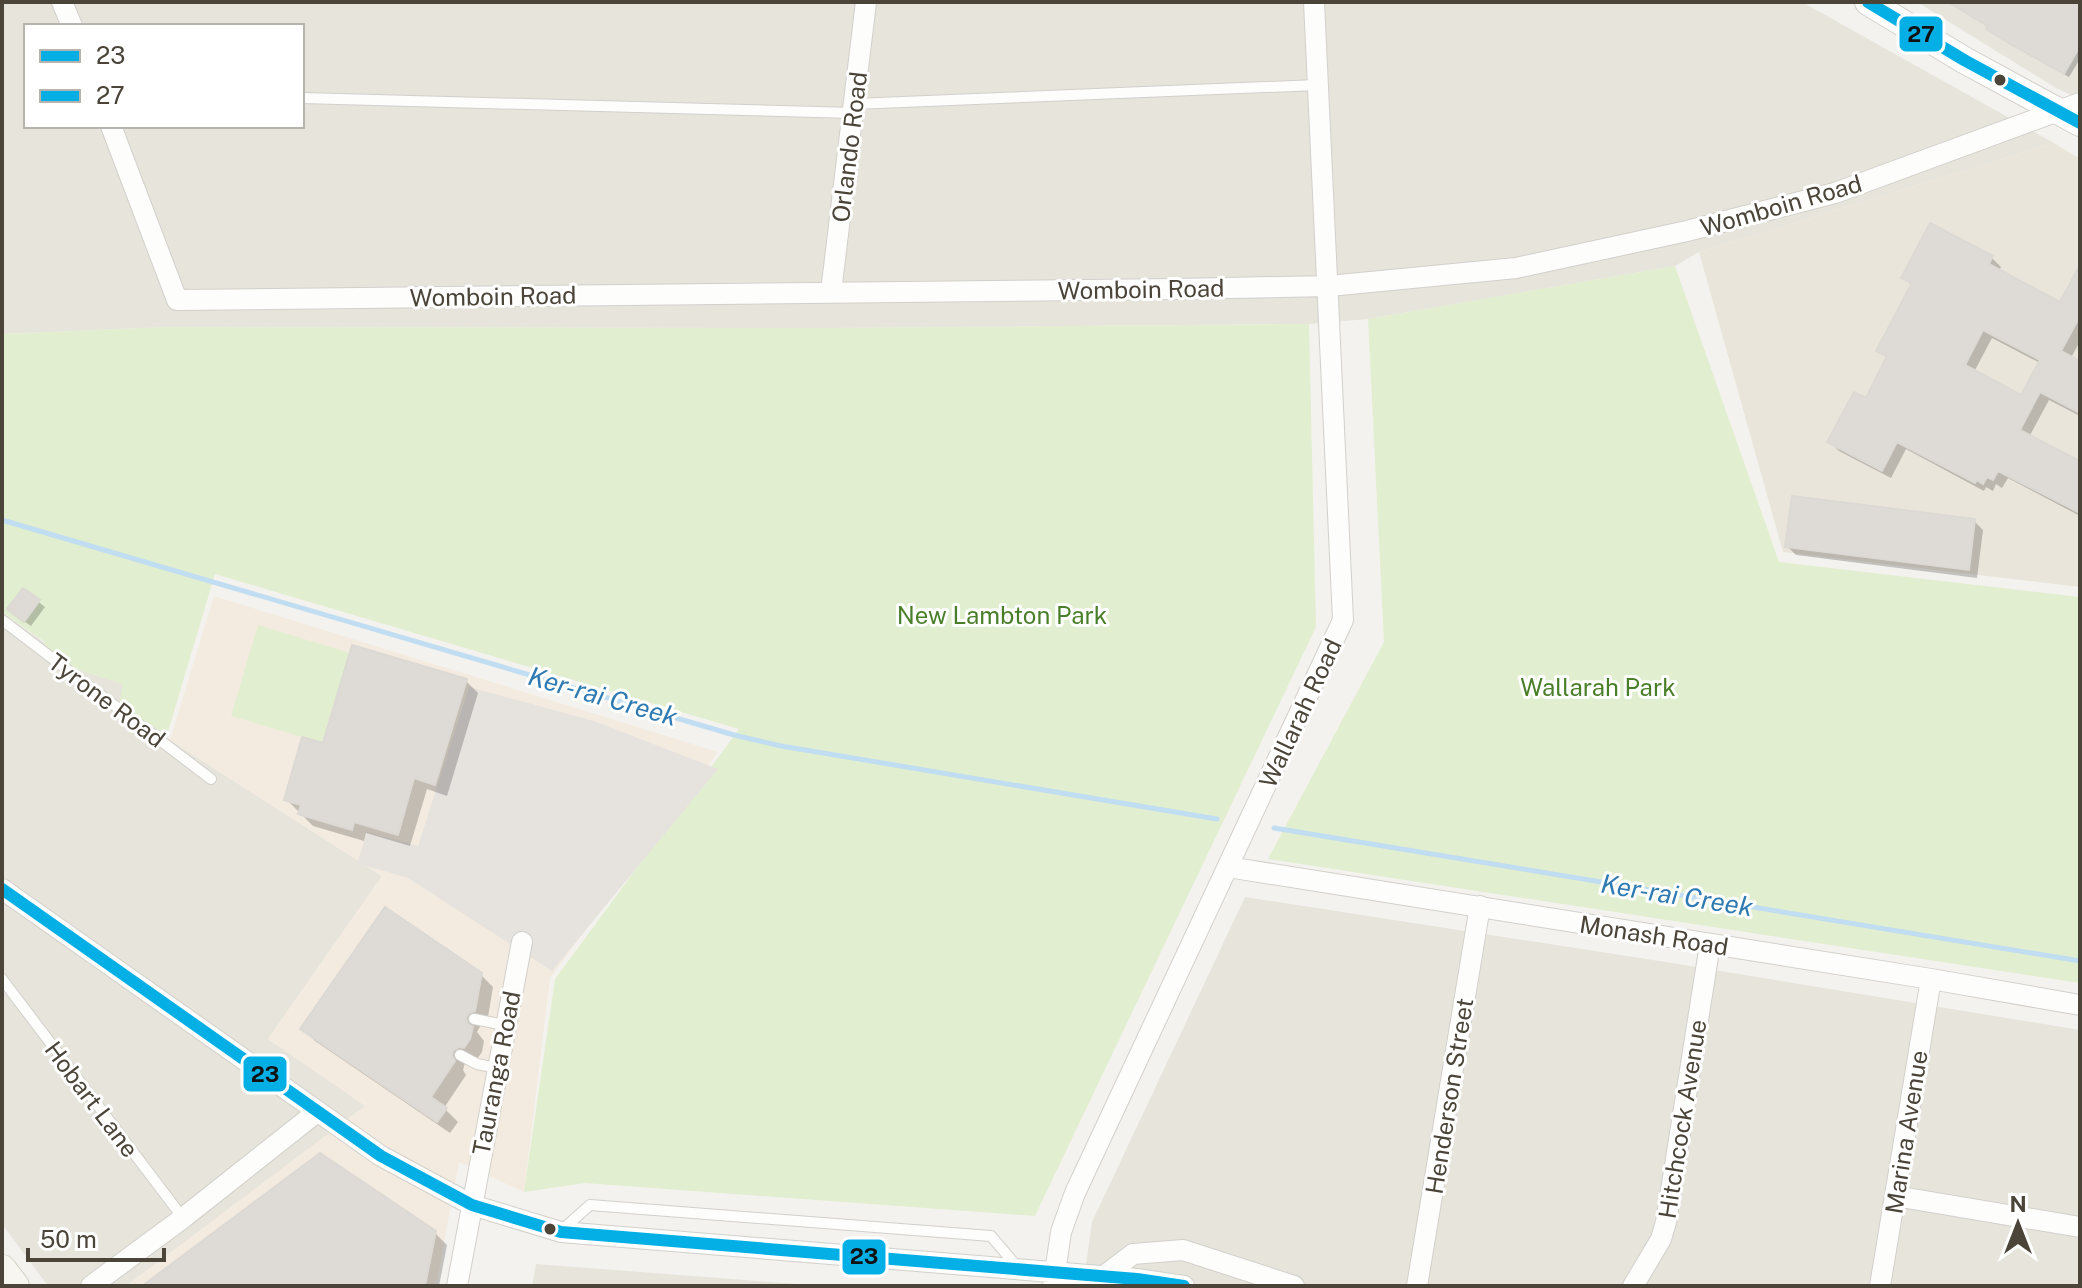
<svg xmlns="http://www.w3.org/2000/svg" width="2082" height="1288" font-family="'Public Sans',sans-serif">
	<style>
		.residential { fill: #e7e4dc; fill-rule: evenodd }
		.commercial { fill: #f3ebdf }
		.education { fill: #eae5da }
		.green { fill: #e1eecf }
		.parking { fill: #e6e3df }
		.shadow { fill: #0003; fill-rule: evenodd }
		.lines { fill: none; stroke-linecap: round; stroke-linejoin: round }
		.stream { stroke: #c0ddf1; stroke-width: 5 }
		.building { fill: #dedbd6; stroke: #dcd9d4; stroke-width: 2; fill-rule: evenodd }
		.service-casing { stroke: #d2d0cb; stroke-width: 12 }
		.minor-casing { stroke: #d2d0cb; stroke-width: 22 }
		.tertiary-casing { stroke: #d2d0cb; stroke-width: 28 }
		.secondary-casing { stroke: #d3cfc5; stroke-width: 30 }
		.service { stroke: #fdfdfc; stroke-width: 10 }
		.minor { stroke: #fdfdfc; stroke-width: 20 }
		.tertiary { stroke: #fdfdfc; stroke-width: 26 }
		.secondary { stroke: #f7f6f1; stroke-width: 28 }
		.bus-1-casing { stroke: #fff; stroke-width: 18 }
		.bus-2-casing { stroke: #fff; stroke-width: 18 }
		.bus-1 { stroke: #04afe6; stroke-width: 12 }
		.bus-2 { stroke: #04afe6; stroke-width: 12 }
		.bus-dot { fill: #4b4439; stroke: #fff; stroke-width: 3 }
		.labels { text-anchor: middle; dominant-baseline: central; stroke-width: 6; stroke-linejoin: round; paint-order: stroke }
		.street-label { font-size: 24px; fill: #4b4439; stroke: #fff }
		.park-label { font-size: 24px; fill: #4a7f2a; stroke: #fff }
		.water-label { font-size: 26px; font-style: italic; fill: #2e7ab2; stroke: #fff }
		.line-badge { stroke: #fff; stroke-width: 3 }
		.pale-badge-label { font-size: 22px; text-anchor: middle; font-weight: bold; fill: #111 }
	</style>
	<rect width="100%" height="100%" fill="#f4f2ee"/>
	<path class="residential" d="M2 2H1802L2054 143 1699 252 1675 266 1368 319 1309 324 828 328 167 327 2 334ZM26 26H302V126H26Z
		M1917 2H2080V99L2056 88Z
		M2 612 45 643 50 661 124 684 170 740 382 876 268 1039 366 1106 126 1286H48L2 1224Z
		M1245 897 1672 963 2080 1030V1286H1083L1092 1222Z
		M536 1264 719 1278 821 1286H532Z"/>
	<path class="commercial" d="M214 596 718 752 550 978 524 1192 459 1162 436 1286H126L365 1106 268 1039 382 876 170 740Z"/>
	<path class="education" d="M2054 143 2080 159V587L1783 552 1699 252Z"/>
	<path class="green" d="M1675 266 1779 562 2080 597V983L1268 859 1384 642 1368 319Z
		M1309 324 1316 627 1035 1216 585 1183 524 1192 555 979 739 729 215 574 167 735 119 706 123 684 50 661 39 652 45 642 2 612V334L167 327 828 328Z
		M258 625 350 653 323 743 231 716Z"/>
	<path class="parking" d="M469 687 594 721 718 769 552 971 408 878 357 863 367 832 418 846Z"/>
	<path class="shadow" d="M1947 2H2080V59L2069 77 2011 45 1994 34 1990 28Z
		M1930 226 1992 258 2001 267 1999 271 2061 304 2080 289V341L2071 358 2080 363V416L2049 400 2029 437 2080 463V516L2008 478 2002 488 1996 484 1993 491 1986 487 1984 491 1906 449 1891 478 1839 451 1830 442 1867 401 1888 359 1879 351 1912 286 1904 277ZM1992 338 2040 363 2022 397 1974 372Z
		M1974 521 1983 530 1977 578 1796 555 1787 546Z
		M23 590 45 607 31 626 15 615Z
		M466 681 478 693 447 796 427 789 410 846 366 833 364 841 313 826 286 799 325 745Z
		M481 975 493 987 487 1023 481 1025 477 1032 484 1041 482 1052 477 1059 465 1063 463 1070 466 1075 444 1108 458 1122 450 1133 315 1041 303 1029Z
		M435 1233 447 1245 439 1286H146Z"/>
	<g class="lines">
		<path class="stream" d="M2 520 734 735 781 746 1217 819
			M1274 828 2080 961"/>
	</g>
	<path class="building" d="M1948 2H2080V46L2064 74 2004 40 1986 29 1988 26Z
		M1930 223 1993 256 1989 264 2060 302 2080 265V316L2061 351 2080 361V413L2040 392 2020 430 2080 461V513L1998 471 1993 480 1987 477 1983 484 1977 480 1975 483 1897 442 1882 471 1827 442 1854 392 1866 398 1887 356 1876 351 1912 283 1901 278ZM1983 330 2040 360 2021 395 1965 365Z
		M1792 496 1975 519 1969 570 1785 547Z
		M23 588 40 600 24 622 7 609Z
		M352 645 467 679 435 785 414 778 398 835 354 822 352 830 298 814 301 805 284 800 302 737 323 743Z
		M385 907 482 973 475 1011 469 1013 466 1018 468 1024 473 1027 470 1039 464 1048 459 1047 453 1051 452 1056 455 1061 431 1097 447 1108 437 1122 300 1029Z
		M320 1153 436 1231 425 1286H142Z"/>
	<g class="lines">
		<defs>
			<path id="service" d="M302 98 853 113
				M854 104 1317 85
				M2 620 211 779
				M2 979 183 1218
				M474 1019 505 1025
				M460 1055 477 1064 497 1068
				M562 1230 590 1205 991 1236 1019 1269"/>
			<path id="minor" d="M62 2 72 26
				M111 126 177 300 1177 289 1329 286 1516 268 1687 231 1835 193 2080 103
				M831 292 866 2
				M1228 867 1931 979 2080 1005
				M2 889 381 1156 472 1205 561 1232 1137 1279 1184 1286
				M1895 1196 2080 1227
				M1104 1276 1133 1254 1183 1250 1294 1286
				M91 1286 183 1218 317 1112
				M457 1286 522 942
				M1053 1286 1061 1232 1075 1193 1343 620 1314 2
				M1417 1286 1480 906
				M1633 1286 1661 1239 1666 1222 1710 944
				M1880 1286 1931 979"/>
			<path id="tertiary" d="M1868 2 1964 60 2080 123"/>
			<path id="secondary" d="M2 1269 15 1286"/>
		</defs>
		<use href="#service" class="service-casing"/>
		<use href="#minor" class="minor-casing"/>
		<use href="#tertiary" class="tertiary-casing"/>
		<use href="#secondary" class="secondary-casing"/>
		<use href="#service" class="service"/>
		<use href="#minor" class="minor"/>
		<use href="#tertiary" class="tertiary"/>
		<use href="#secondary" class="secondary"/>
		<defs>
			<path id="bus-1" d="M2 889 381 1156 472 1205 561 1232 1137 1279 1184 1286"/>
			<path id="bus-2" d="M1868 2 1964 60 2080 123"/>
		</defs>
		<use href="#bus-1" class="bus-1-casing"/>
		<use href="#bus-2" class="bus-2-casing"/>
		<use href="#bus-1" class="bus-1"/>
		<use href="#bus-2" class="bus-2"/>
	</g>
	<g class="bus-dot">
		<circle cx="2000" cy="80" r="7"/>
		<circle cx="550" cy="1229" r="7"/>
	</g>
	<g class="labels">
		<g class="street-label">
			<text transform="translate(849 147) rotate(-83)">Orlando Road</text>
			<text transform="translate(1781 205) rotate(-16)">Womboin Road</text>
			<text transform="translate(1141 289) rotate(-1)">Womboin Road</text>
			<text transform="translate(493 296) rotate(-1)">Womboin Road</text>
			<text transform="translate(107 700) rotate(37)">Tyrone Road</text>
			<text transform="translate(1300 713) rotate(-65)">Wallarah Road</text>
			<text transform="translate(1654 935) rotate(9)">Monash Road</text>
			<text transform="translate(496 1073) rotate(-79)">Tauranga Road</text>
			<text transform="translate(1449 1096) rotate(-81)">Henderson Street</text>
			<text transform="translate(92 1099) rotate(53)">Hobart Lane</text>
			<text transform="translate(1682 1119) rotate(-81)">Hitchcock Avenue</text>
			<text transform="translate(1906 1132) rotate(-81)">Marina Avenue</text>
		</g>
		<g class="park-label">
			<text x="1002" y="615">New Lambton Park</text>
			<text x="1598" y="687">Wallarah Park</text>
		</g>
		<g class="water-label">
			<text transform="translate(603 696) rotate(16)">Ker-rai Creek</text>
			<text transform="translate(1677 895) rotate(9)">Ker-rai Creek</text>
		</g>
	</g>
	<g class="line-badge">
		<rect x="1898" y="15" width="46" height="38" rx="8" fill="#04afe6"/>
		<rect x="242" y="1055" width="46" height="38" rx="8" fill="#04afe6"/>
		<rect x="841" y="1238" width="46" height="38" rx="8" fill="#04afe6"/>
	</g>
	<g class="pale-badge-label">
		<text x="1921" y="42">27</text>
		<text x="265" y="1082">23</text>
		<text x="864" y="1264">23</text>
	</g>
	<rect width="2082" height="1288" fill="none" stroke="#4b4439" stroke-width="8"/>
	<rect x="24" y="24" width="280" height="104" fill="#ffffff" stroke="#b7b4b0" stroke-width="2"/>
	<rect x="40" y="50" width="40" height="12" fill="#04afe6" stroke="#b7b4b0" stroke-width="2"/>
	<text x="96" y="64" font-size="24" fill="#4b4439">23</text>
	<rect x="40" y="90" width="40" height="12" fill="#04afe6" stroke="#b7b4b0" stroke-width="2"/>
	<text x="96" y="104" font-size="24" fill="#4b4439">27</text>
	<g transform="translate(2018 1224)" stroke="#ffffff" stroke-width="6" paint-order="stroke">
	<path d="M0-6L14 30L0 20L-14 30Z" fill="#4b4439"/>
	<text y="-12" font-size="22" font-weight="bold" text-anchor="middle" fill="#4b4439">N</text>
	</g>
	<path d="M28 1248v12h136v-12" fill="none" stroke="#4b4439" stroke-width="4"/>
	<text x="40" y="1248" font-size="24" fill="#4b4439" stroke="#ffffff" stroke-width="6" paint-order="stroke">50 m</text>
</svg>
